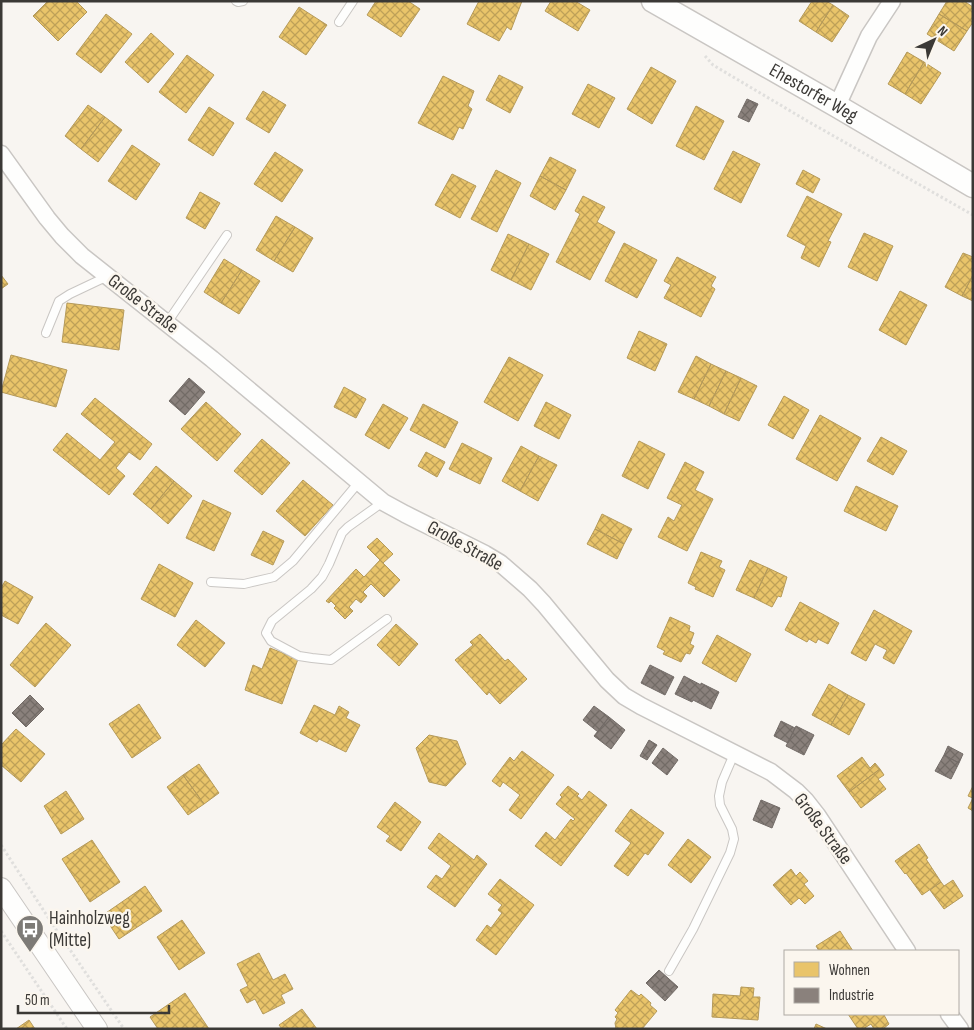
<svg xmlns="http://www.w3.org/2000/svg" width="974" height="1030" font-family="'Sofia Sans Condensed',sans-serif">
	<style>
		.homes { fill: url(#homes-cross-hatch); stroke: #b59a5a }
		.industry { fill: url(#industry-cross-hatch); stroke: #726b67 }
		.lines { fill: none; stroke-linecap: round; stroke-linejoin: round }
		.service-casing { stroke: #c9c6c3; stroke-width: 10 }
		.minor-casing { stroke: #c9c6c3; stroke-width: 19 }
		.tertiary-casing { stroke: #c9c6c3; stroke-width: 22 }
		.secondary-casing { stroke: #c9c6c3; stroke-width: 25 }
		.path { stroke: #e0dfdd; stroke-width: 3; stroke-dasharray: 2.5 2.5; stroke-linecap: butt }
		.service { stroke: #fefefd; stroke-width: 8 }
		.minor { stroke: #fefefd; stroke-width: 16 }
		.tertiary { stroke: #fefefd; stroke-width: 20 }
		.secondary { stroke: #fefefd; stroke-width: 22 }
		.labels { text-anchor: middle; dominant-baseline: central; stroke-width: 5; stroke-linejoin: round; paint-order: stroke }
		.street-label { font-size: 19px; fill: #3b3936; stroke: #fbf6ee }
		.poi-label { font-size: 19px; fill: #3b3936; stroke: #fbf6ee; text-anchor: start }
	</style>
	<defs>
		<pattern id="homes-cross-hatch" width="8" height="8" patternUnits="userSpaceOnUse" patternTransform="scale(1.25)"><rect width="8" height="8" fill="#e9c46a"/><path d="M0 0l8 8M0 8l8-8" fill="none" stroke="#bea058"/></pattern>
		<pattern id="industry-cross-hatch" width="8" height="8" patternUnits="userSpaceOnUse" patternTransform="scale(1.25)"><rect width="8" height="8" fill="#8a817c"/><path d="M0 0l8 8M0 8l8-8" fill="none" stroke="#726b66"/></pattern>
	</defs>
	<rect width="100%" height="100%" fill="#f8f5f1"/>
	<path class="homes" d="M48 1H76L87 12 58 41 33 16Z
		M376 1H408L420 9 401 37 367 15Z
		M479 1H522L511 30 507 27 499 41 467 24Z
		M551 1H575L590 10 578 31 545 11Z
		M812 1H826L833 5 816 32 799 21Z
		M947 1H964L973 7V22L967 31 939 14Z
		M833 5 849 16 832 42 816 32Z
		M299 7 327 25 306 55 279 37Z
		M106 14 132 34 101 73 76 54Z
		M939 14 967 31 954 51 927 34Z
		M151 33 174 54 148 83 125 62Z
		M907 52 924 62 905 94 888 84Z
		M187 55 214 75 186 113 159 92Z
		M924 62 941 73 921 104 905 94Z
		M651 67 676 81 652 124 627 109Z
		M499 75 523 87 510 113 486 100Z
		M443 76 474 91 468 106 472 109 463 129 459 127 453 140 418 123Z
		M588 84 615 98 599 128 572 114Z
		M263 91 286 105 269 133 246 119Z
		M88 105 105 117 81 149 65 136Z
		M696 106 724 121 704 160 676 146Z
		M209 107 234 123 213 156 188 140Z
		M105 117 122 130 98 162 81 149Z
		M132 145 160 164 136 200 108 181Z
		M733 151 760 164 741 203 714 189Z
		M275 152 303 170 282 202 254 184Z
		M550 157 576 170 566 190 540 176Z
		M496 170 521 183 497 232 471 219Z
		M803 170 820 179 813 193 796 184Z
		M452 174 476 186 460 218 435 205Z
		M540 176 566 190 555 210 530 196Z
		M200 192 220 203 205 229 186 218Z
		M583 196 605 207 597 222 615 232 590 280 556 262 580 214 575 211Z
		M807 196 842 214 828 241 831 242 819 267 801 258 806 246 787 236Z
		M276 216 295 227 274 261 256 250Z
		M295 227 313 238 293 272 274 261Z
		M864 233 893 246 877 281 848 267Z
		M508 234 529 244 511 280 491 270Z
		M624 243 657 260 637 298 605 281Z
		M529 244 549 254 531 290 511 280Z
		M963 253 973 257V275L962 296 945 287Z
		M677 257 716 277 711 286 715 289 701 317 664 298 671 285 664 281Z
		M224 259 242 270 221 303 204 292Z
		M242 270 260 281 239 314 221 303Z
		M1 275 8 284 1 289Z
		M973 275V301L962 296Z
		M900 291 927 305 906 345 879 330Z
		M67 303 124 310 119 350 62 342Z
		M639 331 667 344 655 371 627 358Z
		M11 355 67 370 56 407 1 392Z
		M696 356 711 364 694 399 678 392Z
		M509 357 543 375 518 421 484 402Z
		M711 364 726 371 709 406 694 399Z
		M726 371 741 378 724 414 709 406Z
		M741 378 757 386 739 421 724 414Z
		M344 387 366 399 356 418 334 407Z
		M784 396 809 410 793 439 768 425Z
		M95 398 152 444 140 460 129 452 116 468 125 476 109 495 53 450 67 433 100 460 115 442 81 414Z
		M206 402 241 434 217 461 181 429Z
		M546 402 571 415 559 439 534 426Z
		M383 404 408 418 389 449 365 435Z
		M423 404 458 422 445 448 410 430Z
		M820 415 861 438 837 481 796 459Z
		M881 437 907 451 893 475 867 461Z
		M262 439 290 463 262 495 234 471Z
		M639 441 665 454 648 489 622 476Z
		M462 443 492 458 480 484 449 469Z
		M521 446 539 456 520 491 502 481Z
		M426 452 445 462 437 477 418 466Z
		M539 456 557 465 538 501 520 491Z
		M685 462 704 472 695 490 713 499 687 551 658 537 668 517 674 521 682 505 667 498Z
		M156 466 174 481 151 509 133 494Z
		M303 480 333 505 305 536 276 511Z
		M174 481 192 496 168 524 151 509Z
		M856 486 898 506 886 531 844 511Z
		M203 500 231 513 214 551 186 538Z
		M602 514 632 529 624 544 595 529Z
		M595 529 624 544 617 559 587 544Z
		M263 531 284 541 273 565 251 555Z
		M377 538 393 554 383 563 367 547Z
		M701 552 722 561 719 567 725 570 713 597 695 589 696 587 688 583Z
		M380 560 400 580 384 597 371 584 363 592 367 596 361 603 356 599 349 607 353 611 345 619 334 608 336 606 331 601 329 603 326 601 356 569 364 577Z
		M750 560 768 568 754 598 736 590Z
		M159 564 193 583 175 617 141 599Z
		M768 568 787 577 781 597 778 596 772 607 754 598Z
		M5 581 33 597 18 624 1 615V588Z
		M800 602 839 623 828 644 818 639 816 643 809 639 807 642 785 630Z
		M874 610 912 631 894 664 883 658 887 650 875 644 866 661 851 653Z
		M670 617 690 626 689 631 694 633 690 644 694 646 690 654 686 653 681 662 663 654 665 651 657 647Z
		M196 620 225 643 205 667 177 645Z
		M46 623 71 645 35 687 10 665Z
		M396 624 418 644 399 666 377 645Z
		M480 634 505 661 508 659 527 679 500 704 489 692 487 695 455 660 473 645 470 642Z
		M717 635 751 654 736 682 702 663Z
		M270 648 298 659 282 704 245 690 253 665 262 669Z
		M829 684 848 695 831 725 812 715Z
		M848 695 865 704 849 735 831 725Z
		M139 704 161 738 132 758 109 724Z
		M314 705 335 715 339 706 349 712 346 718 360 725 346 752 319 739 317 742 300 733Z
		M16 729 45 754 21 782 1 765V745Z
		M429 735 457 741 466 764 446 786 429 782 416 748Z
		M522 751 554 775 521 819 509 810 520 795 503 782 500 787 492 781 510 757 514 761Z
		M862 757 870 768 875 763 880 769 849 792 837 776Z
		M199 764 219 793 204 804 183 775Z
		M880 769 884 775 878 779 886 789 861 808 849 792Z
		M183 775 204 804 188 815 167 787Z
		M568 786 579 794 577 796 582 800 589 791 607 805 561 866 535 846 546 832 555 840 571 819 573 821 575 819 556 804 562 797 560 795Z
		M973 786V811L968 808 973 798 968 796Z
		M66 791 84 819 61 834 44 806Z
		M395 802 421 822 401 851 386 841 390 836 377 827Z
		M631 809 664 833 648 855 645 853 628 876 614 866 631 843 615 831Z
		M439 833 474 860 477 855 487 864 455 907 427 887 436 875 442 879 451 866 428 848Z
		M688 839 711 857 691 883 668 865Z
		M92 840 120 882 90 902 62 859Z
		M919 844 928 858 926 859 941 882 922 895 906 873 905 874 895 861Z
		M791 869 796 876 800 872 808 881 804 884 814 896 805 904 799 898 791 905 773 885Z
		M500 879 534 905 496 955 476 940 487 925 491 928 502 913 498 910 502 905 488 894Z
		M953 880 963 896 944 909 930 890 941 882 944 886Z
		M145 886 162 911 119 939 103 915Z
		M182 920 205 953 179 970 157 937Z
		M840 931 853 951H819L816 946Z
		M259 953 273 980 285 974 293 989 281 995 285 1003 263 1014 255 999 247 1003 240 990 248 986 237 964Z
		M741 987 754 988 753 997H760L758 1020 712 1017 713 994 740 996Z
		M631 990 639 996 641 994 651 1003 650 1005 657 1011 642 1029H616L615 1023 617 1019 615 1017 618 1013 615 1010Z
		M185 993 209 1029H158L150 1017Z
		M302 1009 317 1029H282L279 1025Z
		M848 1014H886L884 1015 889 1024 883 1029H874L871 1024 863 1029H858Z
		M29 1020 35 1029H16Z
		M816 1024 827 1029H814Z"/>
	<path class="industry" d="M747 99 758 104 749 122 738 117Z
		M189 378 205 392 185 415 169 401Z
		M650 665 674 677 665 695 641 683Z
		M684 676 701 685V683L719 692 711 709 693 700 692 702 675 694Z
		M30 695 44 709 26 727 12 713Z
		M594 706 609 717 598 732 583 720Z
		M609 717 625 730 611 749 594 736Z
		M781 721 795 728 788 743 774 736Z
		M796 726 814 735 804 755 786 746Z
		M649 740 657 745 647 760 640 756Z
		M948 746 963 754 959 763 944 755Z
		M663 748 678 760 667 775 652 763Z
		M944 755 959 763 951 779 935 771Z
		M761 800 780 808 772 828 753 820Z
		M659 970 678 987 665 1001 646 983Z"/>
	<g class="lines">
		<defs>
			<path id="service" d="M236 1 238 2 243 1
				M339 22 353 1
				M167 323 227 235
				M46 333 59 301 70 294 108 276
				M383 502 348 527 342 533 329 564 322 577 311 589 272 621 266 633 271 641 299 656 312 658 331 660 387 619
				M211 582 244 584 274 577 293 561 359 482
				M669 971 693 929 730 853 734 839 732 829 720 805 719 796 722 782 734 754"/>
			<path id="minor" d="M837 106 869 36 892 1
				M1 154 47 218 62 236 82 256 212 359 383 502 405 514 485 554 500 563 530 589 544 604 607 680 624 696 641 706 771 772 796 791 806 801 817 815 907 951
				M949 1014 960 1029"/>
			<path id="tertiary" d="M1 888 97 1029"/>
			<g id="secondary">
				<path id="s1" d="M653 1 837 106 973 186"/>
			</g>
		</defs>
		<use href="#service" class="service-casing"/>
		<use href="#minor" class="minor-casing"/>
		<use href="#tertiary" class="tertiary-casing"/>
		<use href="#secondary" class="secondary-casing"/>
		<path class="path" d="M705 56 713 65 809 122 973 215
			M1 845 57 931
			M1 931 67 1029
			M62 938 124 1029"/>
		<use href="#service" class="service"/>
		<use href="#minor" class="minor"/>
		<use href="#tertiary" class="tertiary"/>
		<use href="#secondary" class="secondary"/>
	</g>
	<defs>
		<symbol id="bus-pin" viewBox="-11 -11 22 30"><path d="M0 17L-7.5 6A9.5 9.5 0 1 1 7.5 6Z" fill="#7d7b77" stroke="#fbf6ee"/><path d="M-5-6H5V4H4V6H2V4H-2V6H-4V4H-5ZM-3.5-4V0h7V-4ZM-3.5 1.2v1.5H-2V1.2ZM2 1.2v1.5H3.5V1.2Z" fill="#fff"/></symbol>
	</defs>
	<g fill-rule="evenodd">
		<use href="#bus-pin" x="14" y="913" width="32" height="43"/>
	</g>
	<g class="labels">
		<g class="street-label">
			<text stroke="none"><textPath href="#s1" startOffset="185">Ehestorfer Weg</textPath></text>
			<text transform="translate(143 304) rotate(38)">Große Straße</text>
			<text transform="translate(465 546) rotate(29)">Große Straße</text>
			<text transform="translate(823 829) rotate(53)">Große Straße</text>
		</g>
		<g class="poi-label">
			<text x="49" y="918">Hainholzweg<tspan x="49" dy="22">(Mitte)</tspan></text>
		</g>
	</g>
	<rect width="974" height="1030" fill="none" stroke="#3b3936" stroke-width="5"/>
	<rect x="784" y="950" width="175" height="65" fill="#fbf6ee" stroke="#aeaaa4"/>
	<rect x="794" y="962" width="25" height="15" fill="#e9c46a" stroke="#aeaaa4"/>
	<text x="829" y="975" font-size="15" fill="#3b3936">Wohnen</text>
	<rect x="794" y="988" width="25" height="15" fill="#8a817c" stroke="#aeaaa4"/>
	<text x="829" y="1000" font-size="15" fill="#3b3936">Industrie</text>
	<g transform="translate(934 40) rotate(44)" stroke="#fbf6ee" stroke-width="4" paint-order="stroke">
	<path d="M0-4L9 19L0 12L-9 19Z" fill="#3b3936"/>
	<text y="-8" font-size="14" font-weight="bold" text-anchor="middle" fill="#3b3936">N</text>
	</g>
	<path d="M18 1005v8h151v-8" fill="none" stroke="#3b3936" stroke-width="2.5"/>
	<text x="25" y="1005" font-size="15" fill="#3b3936" stroke="#fbf6ee" stroke-width="4" paint-order="stroke">50 m</text>
</svg>
